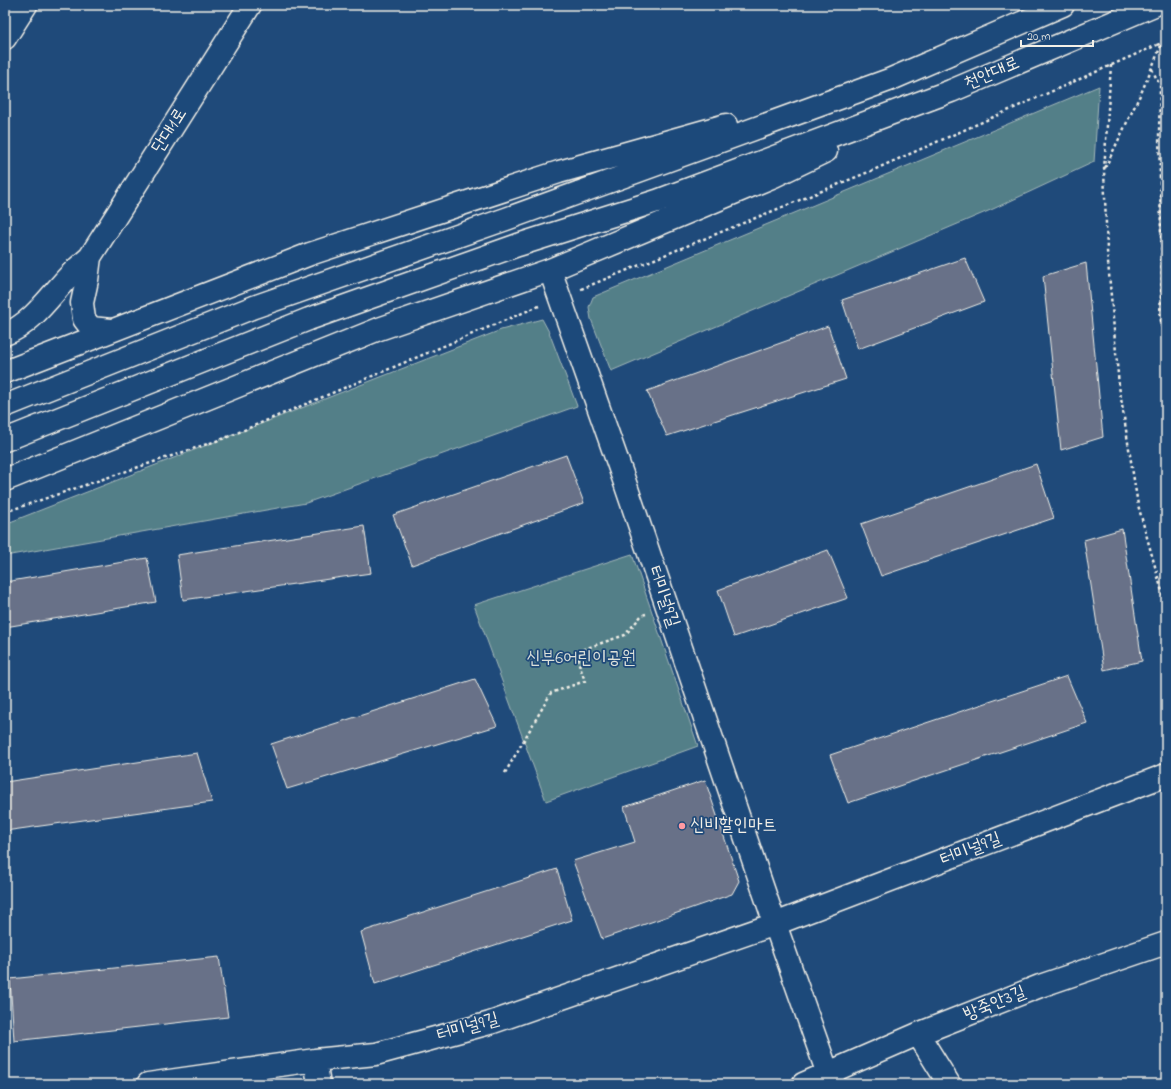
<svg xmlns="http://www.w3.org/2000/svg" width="1171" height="1089" font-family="'Indie Flower','Poor Story',sans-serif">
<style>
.green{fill:#537f88;stroke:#a4b8b8}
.building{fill:#677188;stroke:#f4f1e8}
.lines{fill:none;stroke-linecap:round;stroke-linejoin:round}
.minor-casing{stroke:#f4f1e8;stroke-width:25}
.major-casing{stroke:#f4f1e8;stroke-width:25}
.path{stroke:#f4f1e8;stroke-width:2.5;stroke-dasharray:3 3;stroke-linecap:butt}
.minor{stroke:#1f4a7a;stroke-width:22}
.major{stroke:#1f4a7a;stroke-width:22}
.path-bridge{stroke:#f4f1e8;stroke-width:2.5;stroke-dasharray:3 3;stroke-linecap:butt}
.poi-dot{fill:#ff9aa2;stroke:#1f4a7a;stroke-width:1.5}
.labels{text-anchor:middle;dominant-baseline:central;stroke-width:3.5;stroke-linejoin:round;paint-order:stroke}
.street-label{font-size:18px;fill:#f4f1e8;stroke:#1f4a7a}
.park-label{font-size:18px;fill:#dce0da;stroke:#1f4a7a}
.poi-label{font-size:18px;fill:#f4f1e8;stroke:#1f4a7a;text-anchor:start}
</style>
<rect width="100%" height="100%" fill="#1f4a7a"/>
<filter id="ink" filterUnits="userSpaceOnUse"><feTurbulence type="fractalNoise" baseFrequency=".025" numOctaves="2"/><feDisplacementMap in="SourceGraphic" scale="8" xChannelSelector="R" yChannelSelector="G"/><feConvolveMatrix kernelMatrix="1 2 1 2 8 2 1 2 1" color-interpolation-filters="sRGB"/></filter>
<g filter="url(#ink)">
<path class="green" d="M1099,86l-5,76 -101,47 -382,162 -20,-52 -2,-12 4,-10z
M542,319l7,13 28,74 -271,97 -301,53v-32l496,-194z
M632,554l66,192 -152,55 -72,-196z"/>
<path class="building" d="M965,258l19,44 -126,47 -16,-49z
M1086,263l17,174 -42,13 -18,-174z
M828,326l18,53 -179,57 -20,-45z
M566,455l18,48 -172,62 -19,-50z
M1036,464l18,54 -173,58 -20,-52z
M364,526l7,47 -188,27 -6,-45z
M1122,529l20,132 -38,9 -20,-130z
M828,550l20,48 -114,39 -16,-47z
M147,558l9,44 -151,25v-45z
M1067,676l20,47 -239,80 -18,-48z
M475,679l22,47 -210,63 -16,-45z
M197,753l15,49 -207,29v-49z
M705,780l34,101 -7,13 -130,45 -29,-78 62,-19 -11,-35z
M557,869l15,51 -197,64 -14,-52z
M219,957l9,60 -214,24 -4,-62z"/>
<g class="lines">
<defs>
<path id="minor" d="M5,38l21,-33
M90,257l-3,23 -5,23 2,16 7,9 20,2
M550,270l73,207 152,447 53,150 6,10
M5,334c27,-10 45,-38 64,-58 7,-7 14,-13 21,-19l160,-252
M918,1034l31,50
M315,1060l4,24
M148,1084l167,-24 61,-6 114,-31 285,-99 391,-149
M803,1084l115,-50 122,-48 126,-43"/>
<path id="major" d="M5,372l305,-118 249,-82 167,-47
M5,406l249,-99 252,-88 383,-139 174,-75
M5,440l304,-121 209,-74 139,-44 294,-110 203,-86
M5,480l374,-151 171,-59 224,-94 52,-25"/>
</defs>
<use href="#minor" class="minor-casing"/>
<use href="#major" class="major-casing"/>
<path class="path" d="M1111,65l-7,105 3,81 12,135 19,119 28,101
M1152,69l8,17 -1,47 3,145 -2,36 6,39
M1105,168l37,-77 24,-57
M581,289l290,-118 286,-126
M5,512l220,-74 314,-132
M505,773l46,-80 34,-12 -7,-20 6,-12 41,-14 17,-20 4,-1"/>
<use href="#minor" class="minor"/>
<use href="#major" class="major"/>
<path class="path-bridge" d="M1157,45l9,-4"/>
</g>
</g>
<circle class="poi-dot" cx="682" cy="826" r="4"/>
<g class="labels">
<g class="street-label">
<text transform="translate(992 74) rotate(-23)">천안대로</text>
<text transform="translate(170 131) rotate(-58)">단대1로</text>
<text transform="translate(663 597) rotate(71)">터미널9길</text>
<text transform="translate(971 850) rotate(-21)">터미널9길</text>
<text transform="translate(995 1004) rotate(-22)">방죽안3길</text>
<text transform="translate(468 1028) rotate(-16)">터미널9길</text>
</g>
<g class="park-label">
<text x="581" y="659">신부6어린이공원</text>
</g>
<g class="poi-label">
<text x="690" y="826">신비할인마트</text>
</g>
</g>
<rect width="1171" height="1089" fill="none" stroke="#1f4a7a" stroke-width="20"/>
<rect x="10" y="10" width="1151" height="1069" fill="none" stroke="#f4f1e8" stroke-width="1.5" filter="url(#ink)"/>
<path d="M1021 40v6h72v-6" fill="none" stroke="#f4f1e8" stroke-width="2"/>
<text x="1027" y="40" font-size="12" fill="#f4f1e8" stroke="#1f4a7a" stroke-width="3" paint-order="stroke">20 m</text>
</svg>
